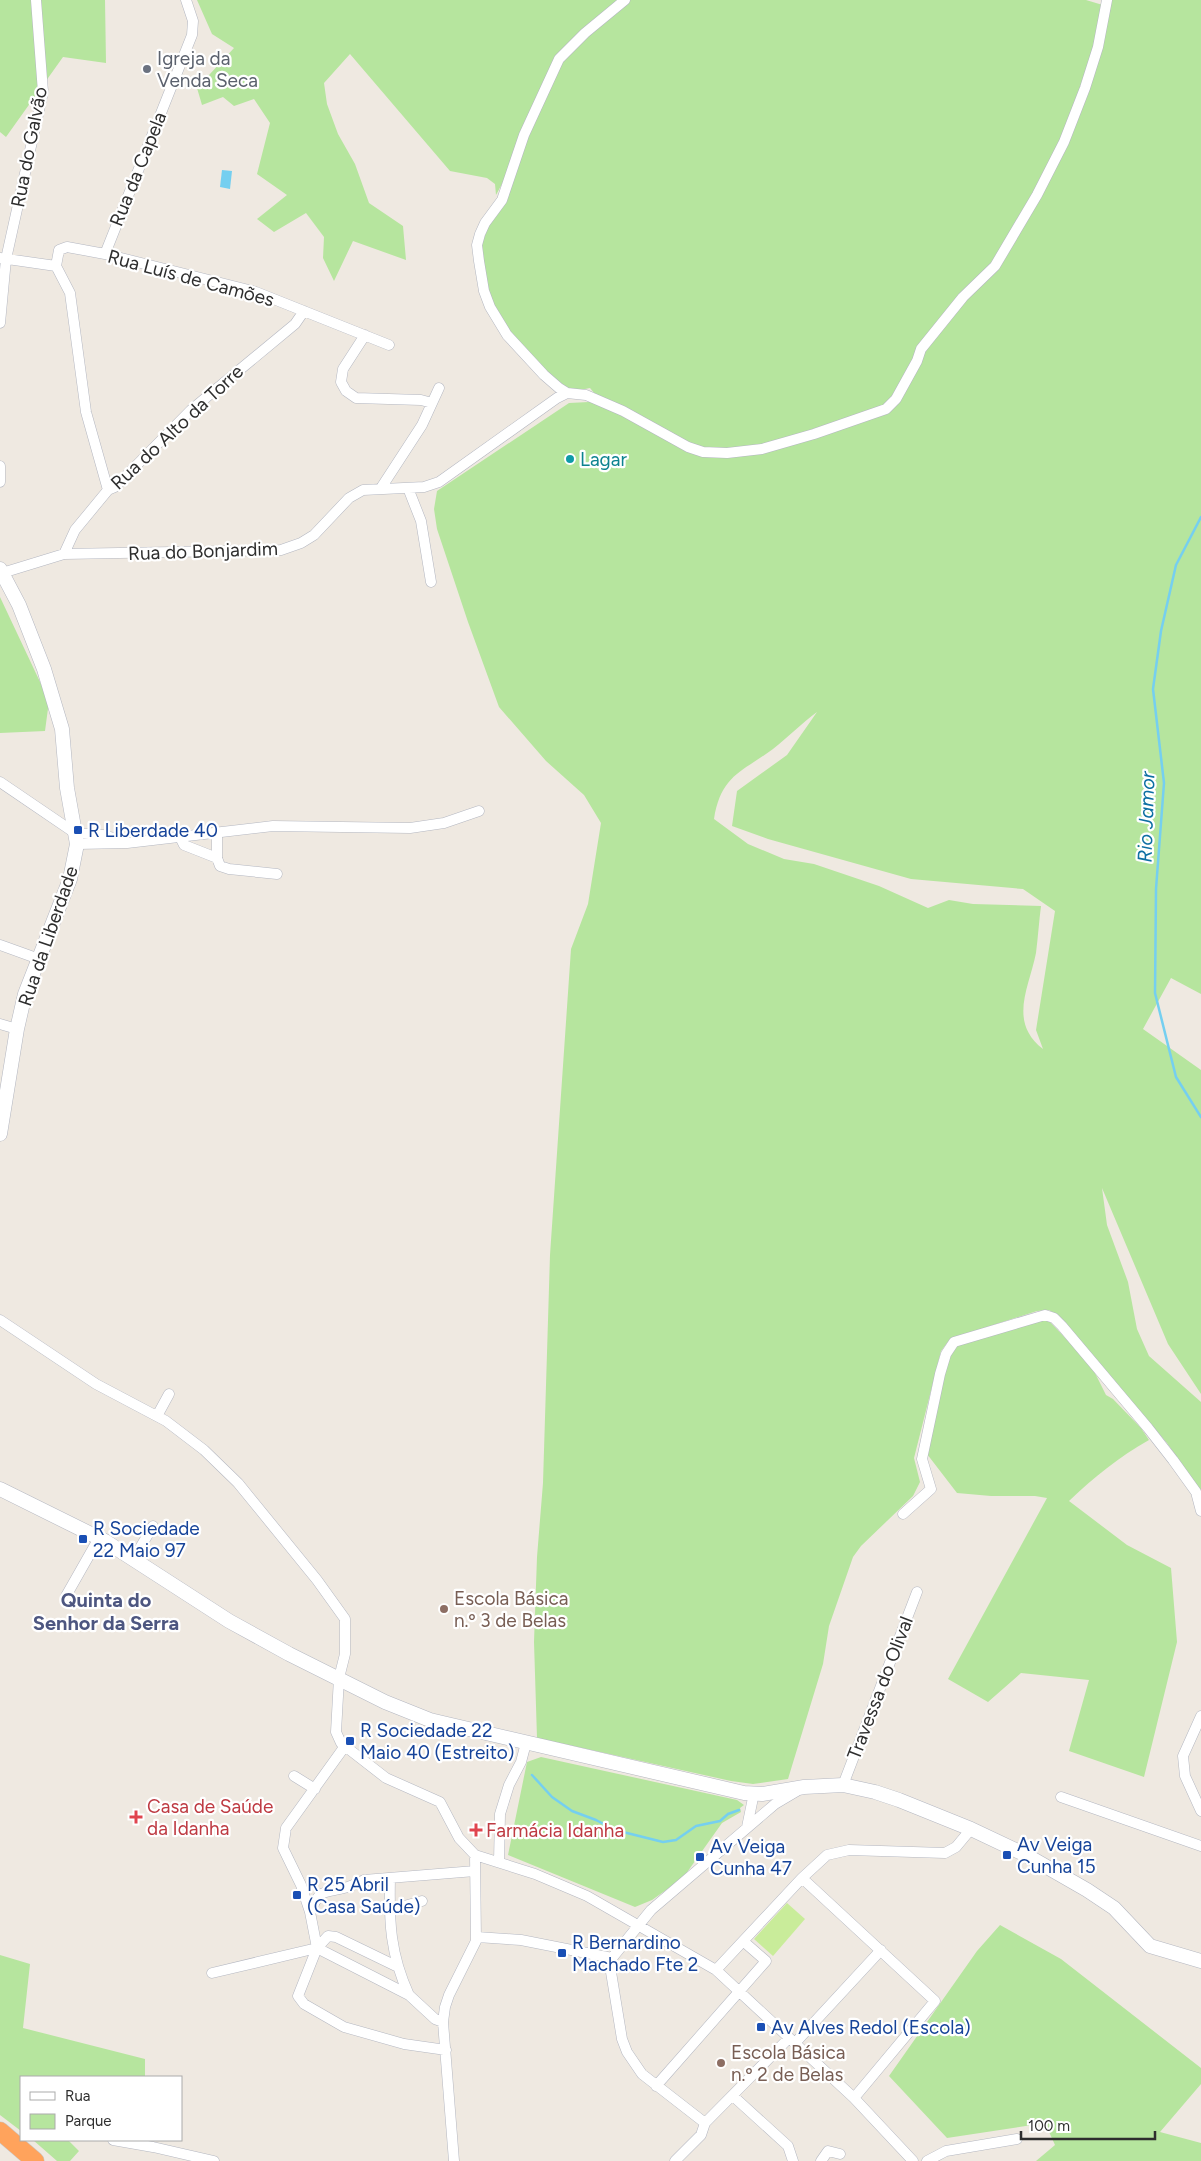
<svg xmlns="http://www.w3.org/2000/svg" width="1201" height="2161" font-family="Figtree,sans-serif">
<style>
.green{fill:#b6e59e;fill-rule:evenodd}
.pitch{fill:#c9ec9a}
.water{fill:#75cff0}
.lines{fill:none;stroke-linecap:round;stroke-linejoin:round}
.stream{stroke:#75cff0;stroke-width:2.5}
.street-casing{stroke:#b4b7c1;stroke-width:11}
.secondary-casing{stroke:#b4b7c1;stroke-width:15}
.highway-casing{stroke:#c9c9c9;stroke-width:19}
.street{stroke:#fff;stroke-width:10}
.secondary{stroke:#fff;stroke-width:14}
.highway{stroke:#ffa35c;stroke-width:18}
.worship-dot{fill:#6b7280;stroke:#fff;stroke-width:2}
.culture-dot{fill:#0f9aa8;stroke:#fff;stroke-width:2}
.transit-dot{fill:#1a4fb4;stroke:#fff;stroke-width:2}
.education-dot{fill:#8d6e63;stroke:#fff;stroke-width:2}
.health-dot{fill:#e0444e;stroke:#fff;stroke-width:2}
.labels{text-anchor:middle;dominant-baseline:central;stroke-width:4.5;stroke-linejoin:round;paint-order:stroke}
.worship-label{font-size:19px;fill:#5b616d;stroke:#fff;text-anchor:start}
.street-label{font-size:19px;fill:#2e2e2e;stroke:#fff}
.culture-label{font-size:19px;fill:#0d838f;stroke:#fff;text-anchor:start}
.transit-label{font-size:19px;fill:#164399;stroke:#fff;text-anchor:start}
.education-label{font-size:19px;fill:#785e54;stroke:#fff;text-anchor:start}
.health-label{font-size:19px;fill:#be3a42;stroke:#fff;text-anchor:start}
.water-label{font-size:20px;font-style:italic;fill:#0d6fa3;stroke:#fff}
.neighbourhood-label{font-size:20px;font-weight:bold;fill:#4d5680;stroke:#fff}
</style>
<rect width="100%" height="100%" fill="#efe9e1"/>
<path class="green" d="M0,0h105l1,63 -43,-6 -57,80 -6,-5z
M197,0h889l20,6 1,-6h94v994l-30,-16 -28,51 58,41v324l-33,-50 -66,-156 5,37 21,57 9,47 12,27 52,46v90l-34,-49 -109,-127 -9,-6 -12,1 -87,28 -9,12 -27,107 6,24 -7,14 -52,50 -8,11 -24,69 -6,38 -35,115 -35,5 -22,-3 -194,-43 -3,-96 3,-85 6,-74 7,-228 21,-306 17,-45 13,-81 -17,-28 -38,-34 -47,-54 -31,-85 -31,-93 -3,-20 3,-18 132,-88 20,-1 6,-8 -5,-6 -20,4 -25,-19 -44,-51 -16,-40 -5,-39 42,-96 -26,48 -1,-11 -8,-6 -37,-7 -100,-117 -26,29 3,21 11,30 17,30 14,39 34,23 3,34 -53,-19 -19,40 -11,-23 1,-21 -18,-24 -32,19 -17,-13 30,-24 -30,-21 13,-51 -16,-24 -20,7 -11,-9 -21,8 -5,-17 37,-40 -22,-14zM817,712l-30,43 -50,36 -5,35 36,13 143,40 112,10 32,22 -19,119 7,19c-35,-27 -14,-61 -7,-96 2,-16 3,-32 5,-47l-68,-2 -24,-4 -21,8 -49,-22 -65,-22 -30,-5 -36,-15 -34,-25c7,-44 28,-47 59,-70 15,-12 29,-26 44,-37z
M0,597l49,104 -4,30 -45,2z
M1044,1320l6,2 21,22 23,27 12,24 7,4 28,29 8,12c-30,17 -55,37 -80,61l58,44 44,23 6,74 -33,135 -75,-26 20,-71 -68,-7 -33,29 -40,-23 99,-181 -12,-2h-44l-34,-3 -30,-39 21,-98 6,-9 80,-25z
M541,1757l196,43 7,5 -4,3 1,4 -19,11 -39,55 -31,22 -17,7 -127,-52 19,-93z
M1000,1925l61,34 140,109v16l-41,48 41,11v18h-165l19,-16 -10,-22 -98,15 -58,-62 88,-125z
M0,1955l30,9 -7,64 122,31v18h-124v54l-21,-16z
M33,2140h35l11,11 -9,10h-13z"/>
<path class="pitch" d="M787,1903l18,16 -32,37 -19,-17z"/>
<path class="water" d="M222,170l10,1 -2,18 -10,-2z"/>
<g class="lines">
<path class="stream" d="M1201,517l-25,48 -15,66 -8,58 11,94 -8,106 -1,104 21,84 25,40
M532,1775l20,22 20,14 24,9 19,10 48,12 13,-2 20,-14 24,-5 8,-7 11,-4"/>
<defs>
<path id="street" d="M625,0l-40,33 -26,26 -35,76 -22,65 -17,23 -5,11 -3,11 2,16 5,30 6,16 17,28 37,40 15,13 8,5 19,2 37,16 65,36 15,5 24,1 35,-4 52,-15 72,-25 10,-10 21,-38 4,-12 42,-52 32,-31 42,-71 27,-53 21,-54 13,-41 9,-47
M105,254l87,-219 1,-14 -7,-21
M0,258l56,8 3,-16 8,-3 38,7 151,38 133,53
M56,266l14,27 16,119 22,78
M0,323l6,-64 37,-167 -7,-92
M365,335l-22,34 -2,13 5,9 10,7 65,2 11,3
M0,466v16
M381,488l41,-63 17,-37
M408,488l13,33 10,61
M64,554l11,-24 33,-40 7,-3 76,-77 104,-86 9,-13
M2,573l62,-19 217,-4 20,-7 13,-8 35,-37 14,-8 61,-3 15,-5 118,-84 10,-5
M0,782l75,51 28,2 18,5
M180,837l4,8 33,13v-26
M77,844l50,-1 146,-17 137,2 34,-5 35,-12
M217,858l3,8 9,3 48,5
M0,945l39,14
M0,1024l17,5
M0,1320l96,64 70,37 38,29 34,33 79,97 28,39v35l-6,24 -3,54 5,11 45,35 54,24 19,36 16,17 60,19 52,22 129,74 138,128 59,63
M157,1416l12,-22
M903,1514l28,-25 -9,-30 18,-85 6,-20 8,-12 91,-27 9,3 8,8 86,102 25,32 23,32 5,19
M134,1558l19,-32
M66,1596l33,-58
M1201,1716l-18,40 2,20 16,35
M294,1776l21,13
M843,1785l74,-193
M1061,1797l140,49
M747,1827l7,-34
M499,1862l1,-48 9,-29 12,-23 5,-19
M390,1878c-1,43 0,76 19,117
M802,1878l133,123 -81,97
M390,1910l32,-9
M310,1912c11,-26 15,-18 38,-25 5,-2 11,-4 16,-7l111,-9
M477,1937l44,3 91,18
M317,1948l-7,-36 -9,-27 -18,-37 3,-20 59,-82
M317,1948l92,47 26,24 8,3
M398,1967l-62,-30 -8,-1 -11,12 -19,48 6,8 40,23 60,17 42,6
M716,1970l86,-92 25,-23 22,-5 96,3 11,-6 15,-18
M212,1973l105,-25
M795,2043l86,-93
M656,2086l110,-125 -23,-20
M733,2096l55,50 5,15
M705,2123l-63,-49 -15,-22 -5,-13 -12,-73 2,-8 39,-48 124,-106 22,-13
M113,2140l40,7 61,14
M454,2161l-11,-139 2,-15 4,-12 27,-54 -1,-86
M675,2161l26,-26 4,-12 84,-85
M821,2161l7,-10 12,3
M927,2161l19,-10 71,-12"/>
<path id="secondary" d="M0,569l19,36 25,64 18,60 5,59 10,56 -7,35 -45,115 -8,35 -17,105
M0,1489l105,52 124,80 60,33 96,48 45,18 17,4 297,69 18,1 42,-7 39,-2 32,7 24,8 72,29 55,26 61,35 27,18 36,38 51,15"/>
<path id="highway" d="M0,2131l35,30"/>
</defs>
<use href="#street" class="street-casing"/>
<use href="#secondary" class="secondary-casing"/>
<use href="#highway" class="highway-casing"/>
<use href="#street" class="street"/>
<use href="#secondary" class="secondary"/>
<use href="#highway" class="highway"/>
</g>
<circle class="worship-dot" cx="147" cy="69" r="5"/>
<circle class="culture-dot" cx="570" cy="459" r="5"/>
<g class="transit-dot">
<rect x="73" y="825" width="10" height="10" rx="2.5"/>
<rect x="78" y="1534" width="10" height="10" rx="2.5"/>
<rect x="345" y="1736" width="10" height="10" rx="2.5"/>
<rect x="1002" y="1850" width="10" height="10" rx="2.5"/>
<rect x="695" y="1852" width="10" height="10" rx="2.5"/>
<rect x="292" y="1890" width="10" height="10" rx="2.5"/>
<rect x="557" y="1948" width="10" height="10" rx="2.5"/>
<rect x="756" y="2022" width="10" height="10" rx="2.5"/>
</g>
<g class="education-dot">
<circle cx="444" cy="1609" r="5"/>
<circle cx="721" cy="2063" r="5"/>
</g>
<g class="health-dot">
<path d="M133.5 1809.5h5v5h5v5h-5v5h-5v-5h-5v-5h5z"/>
<path d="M473.5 1822.5h5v5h5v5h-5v5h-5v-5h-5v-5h5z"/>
</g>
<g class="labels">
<g class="worship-label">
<text x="157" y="58">Igreja da<tspan x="157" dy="22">Venda Seca</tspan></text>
</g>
<g class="street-label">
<text transform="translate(29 147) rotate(-79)">Rua do Galvão</text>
<text transform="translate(138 169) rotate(-68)">Rua da Capela</text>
<text transform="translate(191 278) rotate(15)">Rua Luís de Camões</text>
<text transform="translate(177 427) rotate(-43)">Rua do Alto da Torre</text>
<text transform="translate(203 551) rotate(-2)">Rua do Bonjardim</text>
<text transform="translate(48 936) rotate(-71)">Rua da Liberdade</text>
<text transform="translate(880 1688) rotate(-69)">Travessa do Olival</text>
</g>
<g class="culture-label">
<text x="580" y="459">Lagar</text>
</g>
<g class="transit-label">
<text x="88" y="830">R Liberdade 40</text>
<text x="93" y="1528">R Sociedade<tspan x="93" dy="22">22 Maio 97</tspan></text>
<text x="360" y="1730">R Sociedade 22<tspan x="360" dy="22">Maio 40 (Estreito)</tspan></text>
<text x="1017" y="1844">Av Veiga<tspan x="1017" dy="22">Cunha 15</tspan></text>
<text x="710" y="1846">Av Veiga<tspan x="710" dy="22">Cunha 47</tspan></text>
<text x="307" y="1884">R 25 Abril<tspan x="307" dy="22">(Casa Saúde)</tspan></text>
<text x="572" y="1942">R Bernardino<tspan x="572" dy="22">Machado Fte 2</tspan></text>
<text x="771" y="2027">Av Alves Redol (Escola)</text>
</g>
<g class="education-label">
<text x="454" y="1598">Escola Básica<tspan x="454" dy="22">n.º 3 de Belas</tspan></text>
<text x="731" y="2052">Escola Básica<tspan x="731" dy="22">n.º 2 de Belas</tspan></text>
</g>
<g class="health-label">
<text x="147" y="1806">Casa de Saúde<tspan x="147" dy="22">da Idanha</tspan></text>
<text x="486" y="1830">Farmácia Idanha</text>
</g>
<g class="water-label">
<text transform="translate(1146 817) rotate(-88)">Rio Jamor</text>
</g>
<g class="neighbourhood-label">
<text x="106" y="1600">Quinta do<tspan x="106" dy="23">Senhor da Serra</tspan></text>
</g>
</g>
<rect x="20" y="2076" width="162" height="65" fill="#ffffff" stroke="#ababab"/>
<rect x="30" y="2092" width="25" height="8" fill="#ffffff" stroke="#ababab"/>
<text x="65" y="2101" font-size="15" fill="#2e2e2e">Rua</text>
<rect x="30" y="2114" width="25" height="15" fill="#b6e59e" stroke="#ababab"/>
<text x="65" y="2126" font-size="15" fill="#2e2e2e">Parque</text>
<path d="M1021 2131v8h134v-8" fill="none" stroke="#2e2e2e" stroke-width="2.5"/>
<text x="1028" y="2131" font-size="15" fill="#2e2e2e" stroke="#ffffff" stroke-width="4" paint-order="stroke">100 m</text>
</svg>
